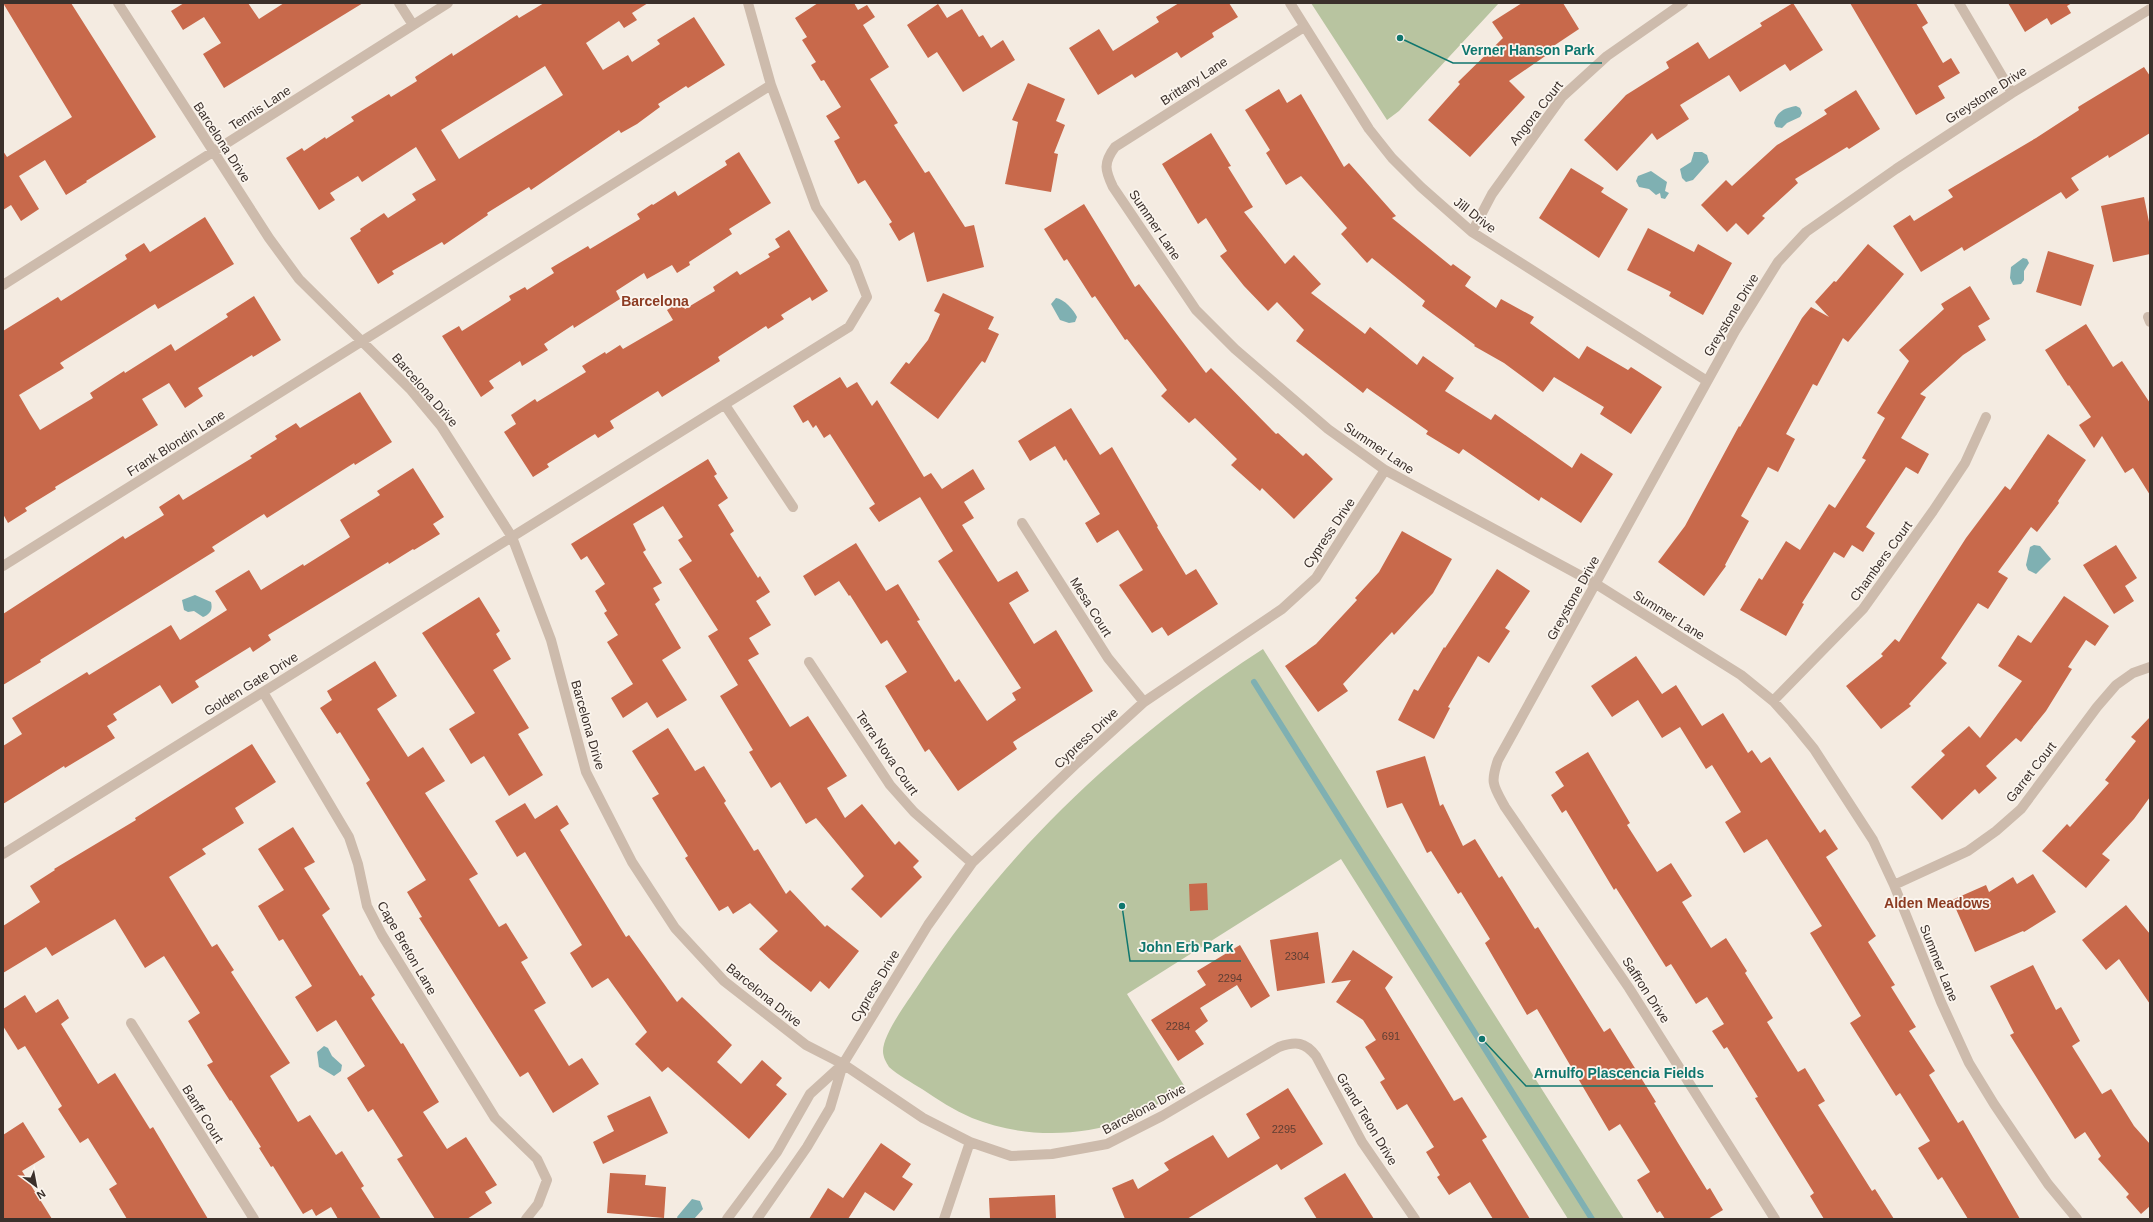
<svg xmlns="http://www.w3.org/2000/svg" width="2153" height="1222" font-family="Arial,sans-serif">
<style>
.green{fill:#b8c4a0}
.water{fill:#7fb0b2}
.lines{fill:none;stroke-linecap:round;stroke-linejoin:round}
.stream{stroke:#7fb0b2;stroke-width:6}
.building{fill:#c8694b;fill-rule:evenodd}
.minor{stroke:#cdbbac;stroke-width:10}
.labels{text-anchor:middle;dominant-baseline:central;stroke-width:3.5;stroke-linejoin:round;paint-order:stroke}
.number-label{font-size:11px;fill:#5e3e33}
.street-label{font-size:13px;fill:#3b302b;stroke:#fbf5ee}
.neighbourhood-label{font-size:14px;font-weight:bold;fill:#8c3b22;stroke:#fbf5ee}
.leader{fill:none;stroke:#0f766e;stroke-width:1.5}
.callout-dot{fill:#0f766e;stroke:#fbf5ee;stroke-width:1.5}
.callout-label{font-size:14px;text-anchor:middle;font-weight:bold;fill:#0f766e;stroke:#fbf5ee;stroke-width:3.5;stroke-linejoin:round;paint-order:stroke}
</style>
<rect width="100%" height="100%" fill="#f4ebe1"/>
<path class="green" d="M1311,3h188l-100,108 -12,9z
M1263,649l361,570h-56l-227,-360 -214,135 58,93c-20,13 -39,26 -61,34 -48,17 -105,16 -152,-3 -18,-8 -34,-18 -50,-29 -11,-7 -23,-13 -33,-22 -3,-5 -6,-10 -6,-16 0,-17 25,-50 34,-64 90,-139 207,-248 346,-338z"/>
<path class="water" d="M1796,106l4,2 2,5 -2,4 -13,6 -5,5 -6,-1 -2,-4c3,-12 11,-15 22,-17z
M1694,152h8l5,3 2,7 -16,18 -7,2 -4,-4 -2,-9 11,-7z
M1651,171l16,11 -2,9 4,2 -4,6 -4,-1 -1,-5 -4,2 -7,-6 -10,-2 -3,-6 2,-5z
M2023,258l4,1 2,4 -5,8v9l-3,4 -8,1 -3,-7 1,-11z
M1056,298c8,1 18,12 21,19l-2,5 -6,1 -9,-3 -9,-16z
M2034,545l6,1 11,13 -15,15 -8,-4 -2,-5 4,-18z
M195,595l16,7c2,8 -1,12 -8,15l-9,-6 -6,1 -4,-2 -2,-10z
M324,1046l4,2 4,8 10,9 -1,6 -7,5 -15,-9 -2,-15z
M692,1199l8,2 3,8 -9,10h-16l-1,-2z"/>
<g class="lines">
<path class="stream" d="M1254,682l338,537"/>
</g>
<path class="building" d="M3,3h68l85,134 -70,44 1,1 -21,13 -21,-35 -26,16 20,33 -18,12 -10,-16 -8,5v-59l4,6 65,-40z
M184,3h64l11,16 25,-16h79l-139,85 -21,-34 18,-11 -17,-26 -21,13 -12,-19z
M544,3h104l-16,10 5,7 -13,8 -5,-7 -33,22 17,27 25,-15 4,7 28,-18 -3,-4 37,-23 31,48 -37,23 -2,-2 -28,18 2,3 -23,17 -16,9 -2,-3 -88,60 -2,-3 -42,26 1,2 -44,30 -2,-3 -50,29 2,3 -16,10 -28,-46 11,-7 -1,-2 24,-16 4,5 28,-18 -4,-6 24,-14 -20,-33 -54,35 -4,-6 -28,17 5,7 -16,10 -33,-52 16,-10 2,3 21,-14 1,2 28,-18 -3,-4 38,-23 2,3 26,-16 -2,-4 37,-24 1,3 64,-41 2,3zM545,66l18,29 -104,64 -18,-29z
M818,3h36l4,7 9,-5 8,12 -12,8 26,42 -19,12 28,44 -4,2 31,48 4,-2 36,56 9,-2 10,42 -57,15 -13,-50 -15,9 -10,-17 3,-2 -27,-42 -7,4 -24,-43 6,-3 -14,-22 15,-9 -17,-27 -3,1 -10,-16 5,-3 -14,-22 5,-3 -12,-19z
M1179,3h50l9,14 -26,16 2,4 -33,21 -4,-6 -42,26 -3,-4 -34,21 -29,-47 30,-19 14,22 46,-29 -3,-5z
M1522,3h41l16,26 -27,18 2,3 -45,31 16,16 -55,60 -42,-37 32,-36 -2,-2 45,-44 -11,-16z
M1793,3l30,47 -33,21 -5,-7 -45,28 -11,-17 -49,30 9,14 -32,21 -5,-7 -35,38 -33,-31 42,-45 43,-27 -3,-6 32,-20 11,17 53,-33 -2,-3z
M1850,3h66l12,20 -6,4 21,36 8,-5 9,15 -22,13 7,12 -29,17z
M2008,3h64l-5,3 4,7 -20,12 -4,-7 -22,14z
M938,4l9,14 15,-9 17,28 4,-2 8,13 12,-8 12,20 -52,32 -26,-40 -9,6 -21,-33z
M2144,67l6,9v57l-41,25 -1,-3 -37,23 8,12 -13,9 -5,-7 -97,59 -2,-4 -41,25 -28,-46 17,-11 4,6 39,-24 -5,-7 88,-52 43,-28 -1,-3z
M1028,83l37,16 -9,22 9,4 -11,28 4,1 -7,38 -46,-8 13,-62 -6,-2z
M1279,89l8,14 14,-9 43,73 5,-4 47,53 -4,2 59,48 2,-2 18,13 -6,9 31,22 5,-9 33,18 -4,6 49,36 8,-13 41,24 3,-3 31,20 -31,47 -31,-20 4,-7 -50,-30 -11,15 -39,-29 -30,-17 1,-1 -53,-39 3,-5 -53,-43 -5,5 -26,-29 6,-6 -46,-52 -15,9 -20,-32 4,-3 -25,-40z
M1856,90l24,39 -31,20 -2,-2 -52,32 3,4 -36,33 3,2 -17,17 -12,-12 -9,9 -26,-27 25,-25 6,6 45,-41 50,-31 -3,-4z
M1211,133l20,33 -3,1 25,40 -9,5 41,52 9,-9 27,29 -10,9 54,41 5,-7 47,38 6,-9 31,22 -9,13 46,29 4,-6 77,54 9,-15 32,21 -32,49 -40,-26 -2,4 -76,-52 -4,5 -33,-20 2,-3 -61,-43 -4,5 -67,-52 8,-11 -27,-28 -9,9 -24,-25 -24,-30 7,-5 -21,-33 -8,6 -36,-60z
M739,152l32,51 -42,26 3,5 -43,28 1,3 -13,8 -5,-8 -25,14 -3,-6 -28,18 4,8 -46,29 -1,-3 -29,19 4,6 -26,16 -2,-5 -31,20 5,7 -13,9 -39,-61 17,-10 3,5 49,-31 -2,-4 16,-9 2,3 27,-17 -3,-5 37,-22 2,3 50,-30 -3,-5 15,-10 1,1 22,-14 3,5 49,-31 -2,-4z
M1571,168l33,20 -3,4 27,17 -29,49 -60,-40z
M2144,197l6,30v27l-37,8 -12,-56z
M1084,204l51,83 4,-3 67,89 5,-5 65,66 2,-1 25,23 3,-3 27,26 -39,40 -32,-31 -2,3 -29,-26 6,-6 -42,-41 -6,5 -28,-27 6,-6 -40,-51 -2,1 -30,-44 -3,2 -25,-39 -3,2 -20,-32z
M205,217l29,47 -76,45 -3,-5 -95,59 4,5 -45,27 11,19 10,16 53,-32 -3,-5 34,-22 1,2 46,-29 4,7 53,-34 -2,-3 28,-18 27,44 -28,17 -1,-2 -54,33 5,8 -18,12 -16,-25 -27,16 16,26 -103,62 1,2 -31,19 2,3 -19,12 -5,-9v-183l55,-34 3,4 66,-42 -2,-4 19,-12 6,9z
M1648,228l46,24 4,-8 34,19 -29,52 -34,-19 2,-4 -44,-22z
M789,230l39,61 -16,10 -2,-4 -29,18 3,4 -16,10 -2,-3 -48,31 2,4 -58,36 -4,-6 -48,30 4,7 -16,10 -3,-4 -21,13 -27,17 2,3 -16,10 -29,-45 12,-8 -5,-9 24,-16 2,3 49,-30 -4,-6 23,-14 1,2 14,-9 3,4 50,-29 -6,-10 13,-8 5,7 30,-18 -2,-4 24,-16 3,4 30,-18 -2,-3 12,-7 -5,-8z
M1868,244l36,30 -56,68 -5,-4 -26,48 -4,-2 -27,50 9,5 -17,33 -10,-5 -27,49 8,5 -24,44 1,1 -22,30 -46,-34 27,-36 54,-100 1,1 62,-109 9,-11 18,10 -14,-15 19,-21 2,1z
M2048,251l46,14 -13,41 -45,-14z
M1970,286l20,33 -12,7 8,14 -23,15 -43,39 6,3 -25,41 28,16 -11,20 -12,-7 -40,60 9,6 -12,19 -11,-7 -8,13 -10,-6 -32,51 2,1 -18,32 -46,-26 19,-32 3,2 24,-39 14,9 29,-46 6,4 31,-48 -4,-2 23,-40 -8,-5 32,-52 -10,-11 45,-41 -3,-5z
M943,293l51,24 -6,12 11,5 -14,29 -3,-2 -44,58 -48,-36 16,-21 3,2 19,-24 12,-26 -6,-3z
M2086,324l27,43 9,-6 28,42v92l-17,-27 -8,5 -23,-37 -8,12 -15,-23 12,-8 -22,-32 -1,1 -23,-36z
M840,377l7,11 10,-6 15,24 5,-6 47,77 7,-4 11,16 31,-20 12,20 -21,13 10,16 -12,7 36,57 19,-11 12,20 -20,12 25,41 22,-14 37,61 -80,51 4,7 -59,42 -29,-42 -4,3 -40,-66 22,-14 -20,-32 -6,4 -31,-49 -1,1 -10,-15 -24,15 -12,-20 53,-33 30,48 12,-7 22,36 -3,1 38,61 4,-3 28,42 29,-21 -4,-7 9,-5 -83,-127 15,-10 -33,-54 -41,25 -10,-14 6,-4 -45,-70 -6,4 -8,-13 -3,3 -5,-8 -5,3 -10,-17z
M360,392l32,50 -37,23 -1,-2 -87,55 -3,-4 -52,33 3,4 -175,109 1,2 -38,23v-71l120,-78 2,3 39,-24 -5,-8 20,-13 4,6 69,-42 -2,-2 27,-17 -2,-3 21,-13 4,5z
M1071,408l29,47 12,-8 46,79 -1,1 29,48 10,-6 22,35 -50,32 -6,-9 -10,6 -33,-48 24,-15 -25,-40 -21,13 -12,-20 15,-9 -34,-55 -2,2 -9,-15 -25,15 -12,-20z
M2048,434l38,26 -28,41 1,2 -22,29 -6,-5 -33,45 10,6 -20,31 -10,-6 -37,55 6,5 -38,41 2,2 -30,23 -35,-43 37,-30 -2,-2 14,-15 4,3 67,-104 39,-52 5,4z
M708,459l9,15 -3,2 14,22 -10,7 16,26 -4,3 28,44 2,-2 10,16 -14,9 15,24 -22,13 10,16 -11,6 42,67 18,-11 39,60 -20,12 18,30 17,-14 33,41 4,-4 20,20 -6,6 9,10 -41,41 -30,-29 13,-13 -48,-58 -10,6 -26,-42 -9,6 -22,-36 4,-2 -33,-54 18,-11 -30,-49 10,-6 -39,-61 13,-8 -14,-21 5,-3 -20,-31 -30,18 13,26 -3,2 19,31 -9,5 7,12 -5,4 26,44 -19,12 25,40 -30,18 -10,-16 -24,16 -12,-20 22,-14 -26,-42 11,-7 -14,-22 3,-2 -12,-20 10,-7 -18,-28 -6,4 -10,-16z
M413,468l31,49 -11,7 7,10 -26,16 -1,-1 -24,15 -1,-2 -120,73 3,5 -18,12 -3,-5 -55,34 4,6 -27,17 -12,-19 -47,29 4,6 -10,6 8,12 -50,30 -1,-2 -61,38v-58l19,-12 -10,-16 75,-46 2,3 82,-50 9,15 47,-30 -12,-19 34,-21 12,20 42,-26 1,2 46,-29 -10,-17 40,-25 -3,-4z
M1402,531l50,28 -19,34 -39,42 -2,-3 -49,52 5,7 -30,21 -33,-46 31,-22 41,-44 -2,-2 24,-26z
M2116,545l21,33 -12,8 9,15 -20,13 -31,-49z
M1497,569l33,22 -25,37 5,3 -21,32 -11,-7 -30,51 2,1 -16,31 -36,-19 16,-31 4,2 26,-44 1,1z
M2064,596l45,30 -14,20 -9,-6 -18,27 4,2 -26,42 -25,31 -5,-4 -30,28 11,12 -18,16 -4,-5 -33,31 -31,-33 34,-32 -4,-4 28,-25 11,12 42,-57 -24,-15 20,-31 13,8z
M479,597l21,34 -4,3 15,25 -18,11 36,58 -11,6 25,41 -34,21 -25,-40 -13,8 -22,-35 26,-16 -53,-80z
M1636,656l26,38 14,-9 26,41 21,-13 25,40 4,-3 9,13 9,-6 50,76 5,-4 13,20 -12,8 50,79 -8,6 27,43 -4,2 25,40 -7,4 26,40 -6,4 29,48 5,-3 57,99h-52l-26,-42 -4,3 -20,-32 12,-7 -30,-48 -4,3 -46,-73 11,-7 -51,-83 12,-7 -55,-87 -23,14 -19,-31 16,-10 -29,-47 -6,4 -26,-42 -18,11 -24,-38 -26,17 -21,-31z
M375,661l22,35 -20,13 31,48 15,-10 22,34 -20,12 53,81 -9,5 30,48 7,-4 22,35 -7,4 25,41 -12,7 35,56 13,-8 17,26 -46,29 -25,-41 -8,5 -101,-159 3,-1 -15,-25 19,-12 -60,-97 4,-3 -30,-48 -3,2 -17,-26 12,-8 -5,-9z
M2150,717v80l-16,22 -32,35 8,6 -24,28 -44,-37 25,-27 3,3 39,-44 -4,-3 31,-39 -5,-4z
M668,728l27,43 9,-5 22,35 -2,2 30,48 4,-2 28,45 4,-4 35,37 2,-2 32,26 -30,38 -9,-8 -9,11 -40,-32 -12,-11 19,-18 -28,-28 -17,11 -5,-8 -9,5 -34,-53 3,-2 -36,-58 7,-4 -27,-43z
M252,744l24,38 -41,26 9,15 -42,26 4,5 -37,23 43,70 5,-3 17,26 -3,2 59,91 -20,13 28,46 12,-7 26,40 6,-4 22,35 -3,2 20,31h-43l-7,-12 -15,9 -4,-7 -9,5 -30,-48 -2,1 -12,-19 2,-1 -30,-47 -1,1 -23,-36 6,-3 -25,-41 12,-8 -36,-57 -19,12 -30,-49 -63,37 -6,-9 -43,26v-47l37,-24 -10,-16 25,-16 -1,-1 82,-49 -1,-2z
M1588,752l42,71 -3,2 30,47 14,-9 21,33 -10,6 29,46 15,-10 21,33 -2,2 28,45 -6,4 31,50 7,-4 20,33 -7,4 54,86 3,-2 19,30h-70l-14,-23 4,-3 -59,-95 3,-1 -31,-50 -3,2 -12,-18 12,-7 -17,-27 -11,7 -25,-40 -5,3 -50,-79 -2,2 -48,-80 -4,3 -11,-18 13,-9 -9,-14z
M1425,756l15,50 3,-2 20,42 12,-7 24,39 3,-2 33,53 3,-2 66,105 6,-4 46,74 -2,1 24,40 29,47 3,-2 13,22 -15,9h-43l-5,-8 -3,2 -20,-33 13,-8 -30,-48 -11,7 -72,-122 -10,6 -42,-72 5,-4 -29,-47 -3,2 -27,-43 -4,2 -25,-50 -15,5 -11,-37z
M525,803l10,16 22,-14 12,19 -9,6 66,107 3,-2 48,67 5,-5 50,48 -15,17 24,22 21,-24 20,18 -6,7 11,9 -38,45 -81,-72 -6,5 -27,-28 12,-12 -39,-54 -16,10 -22,-35 12,-8 -57,-93 -8,5 -22,-36z
M293,827l22,35 -11,6 26,41 -8,6 38,61 2,-1 13,20 -4,3 30,46 2,-1 36,59 -16,10 24,37 19,-12 31,48 -12,7 7,11 -25,16h-32l-38,-60 6,-3 -30,-47 -5,3 -21,-34 18,-12 -29,-46 -19,12 -22,-35 17,-11 -29,-47 -4,2 -21,-35 26,-16 -26,-41z
M2033,874l23,38 -32,20 -1,-1 -48,21 -23,-52 34,-15 3,7 24,-15 4,7z
M1207,883l1,27 -18,1 -1,-27z
M2126,905l24,29v70l-31,-45 -13,11 -24,-30z
M1318,932l7,51 -48,8 -7,-51z
M1240,945l30,51 -19,12 -14,-23 -37,23 8,13 -13,10 9,13 -26,17 -27,-41 55,-35 -9,-14z
M1353,950l40,27 -8,11 69,113 8,-4 25,40 -5,3 48,79h-37l-23,-37 -21,13 -12,-18 3,-2 -14,-23 8,-5 -27,-43 -10,6 -17,-28 5,-3 -20,-32 11,-7 -13,-20 -27,-18 15,-22 -20,3z
M2033,965l23,45 5,-3 19,34 -8,5 30,48 9,-5 23,37 16,18v62l-9,8 -15,-17 3,-3 -31,-35 3,-3 -16,-24 -10,7 -65,-104 4,-2 -24,-47z
M25,995l11,18 22,-14 11,19 -8,6 37,60 17,-11 35,56 3,-2 55,92h-81l-18,-30 8,-5 -29,-46 -8,5 -22,-34 4,-3 -37,-60 -7,4 -15,-24v-17z
M1288,1088l35,56 -42,26 -4,-6 -90,55h-62l-13,-31 21,-9 5,10 31,-19 -5,-7 49,-28 15,23 32,-20 -14,-24z
M650,1096l18,37 -65,31 -10,-22 21,-11 -7,-15z
M23,1122l22,35 -23,14 30,48h-49v-84z
M881,1143l30,21 -9,13 11,7 -19,27 -29,-19 -17,27h-39l19,-31 15,10z
M610,1173l36,2 -1,10 21,2 -2,31 -57,-5z
M1345,1173l29,46h-57l-13,-21z
M1055,1195l1,24h-66l-1,-21z"/>
<g class="lines">
<path class="minor" d="M118,3l151,235 30,41 112,111 30,36 71,111 39,103 35,132 46,90 43,66 49,53 82,64 37,19 80,54 47,24 41,14 41,-2 55,-10 55,-28 117,-69c17,-6 26,-5 37,9l46,86 53,77
M399,3l14,22
M1290,3l79,126 23,29 29,29 51,45 235,149
M1959,3l53,90
M1304,27l-189,120c-12,16 -10,23 -2,40l83,123 39,39 93,80 57,41 211,114 145,91 32,26 19,21 22,27 59,91 21,45 47,117 28,61 25,41 54,80 29,35
M1472,232l20,-38 70,-97 45,-41 76,-53
M3,285l445,-282
M2148,317l2,5
M725,405l68,102
M1022,523l86,135 36,44
M3,566l768,-481
M809,662l81,123 24,27 58,51
M263,692l86,145 9,27 9,42 15,29 113,183 42,41 10,21 -9,24 -12,15
M1773,701l90,-92 70,-98 32,-48 21,-46
M3,854l846,-527 18,-30 -13,-34 -38,-56 -45,-122 -23,-82
M1894,885l74,-34 28,-20 25,-22 76,-102 19,-22 17,-12 17,-6
M131,1023l123,196
M727,1219l50,-67 33,-58 33,-30
M757,1219l50,-72 23,-39 13,-44 85,-139 44,-62 104,-99 68,-62 138,-93 34,-31 69,-108
M944,1219l26,-77
M1775,1219l-146,-231 -124,-181c-12,-22 -15,-24 -7,-47l237,-429 43,-69 28,-30 90,-63 116,-76 138,-84"/>
</g>
<g class="labels">
<g class="number-label">
<text x="1297" y="956">2304</text>
<text x="1230" y="978">2294</text>
<text x="1178" y="1026">2284</text>
<text x="1391" y="1036">691</text>
<text x="1284" y="1129">2295</text>
</g>
<g class="street-label">
<text transform="translate(1194 81) rotate(-33)">Brittany Lane</text>
<text transform="translate(1986 95) rotate(-33)">Greystone Drive</text>
<text transform="translate(260 108) rotate(-33)">Tennis Lane</text>
<text transform="translate(1536 113) rotate(-52)">Angora Court</text>
<text transform="translate(222 142) rotate(57)">Barcelona Drive</text>
<text transform="translate(1475 215) rotate(38)">Jill Drive</text>
<text transform="translate(1155 225) rotate(56)">Summer Lane</text>
<text transform="translate(1731 315) rotate(-59)">Greystone Drive</text>
<text transform="translate(425 390) rotate(49)">Barcelona Drive</text>
<text transform="translate(176 443) rotate(-32)">Frank Blondin Lane</text>
<text transform="translate(1379 448) rotate(34)">Summer Lane</text>
<text transform="translate(1329 533) rotate(-56)">Cypress Drive</text>
<text transform="translate(1881 561) rotate(-54)">Chambers Court</text>
<text transform="translate(1573 598) rotate(-61)">Greystone Drive</text>
<text transform="translate(1091 607) rotate(58)">Mesa Court</text>
<text transform="translate(1669 615) rotate(32)">Summer Lane</text>
<text transform="translate(251 684) rotate(-32)">Golden Gate Drive</text>
<text transform="translate(588 725) rotate(74)">Barcelona Drive</text>
<text transform="translate(1086 738) rotate(-43)">Cypress Drive</text>
<text transform="translate(887 753) rotate(55)">Terra Nova Court</text>
<text transform="translate(2031 772) rotate(-52)">Garret Court</text>
<text transform="translate(407 948) rotate(60)">Cape Breton Lane</text>
<text transform="translate(1939 963) rotate(68)">Summer Lane</text>
<text transform="translate(875 986) rotate(-59)">Cypress Drive</text>
<text transform="translate(1646 990) rotate(57)">Saffron Drive</text>
<text transform="translate(764 995) rotate(39)">Barcelona Drive</text>
<text transform="translate(1144 1109) rotate(-28)">Barcelona Drive</text>
<text transform="translate(203 1114) rotate(58)">Banff Court</text>
<text transform="translate(1367 1119) rotate(59)">Grand Teton Drive</text>
</g>
<g class="neighbourhood-label">
<text x="655" y="301">Barcelona</text>
<text x="1937" y="903">Alden Meadows</text>
</g>
</g>
<path class="leader" d="M1400 38L1453 63H1602M1122 906L1130 961H1241M1482 1039L1526 1086H1713"/>
<g class="callout-dot">
<circle cx="1400" cy="38" r="4"/>
<circle cx="1122" cy="906" r="4"/>
<circle cx="1482" cy="1039" r="4"/>
</g>
<g class="callout-label">
<text x="1528" y="55">Verner Hanson Park</text>
<text x="1186" y="952">John Erb Park</text>
<text x="1619" y="1078">Arnulfo Plascencia Fields</text>
</g>
<rect width="2153" height="1222" fill="none" stroke="#3b302b" stroke-width="8"/>
<g transform="translate(36 1186) rotate(148)" stroke="#fbf5ee" stroke-width="3" paint-order="stroke">
<path d="M0-3L7 15L0 10L-7 15Z" fill="#3b302b"/>
<text y="-6" font-size="11" font-weight="bold" text-anchor="middle" fill="#3b302b">N</text>
</g>
</svg>
